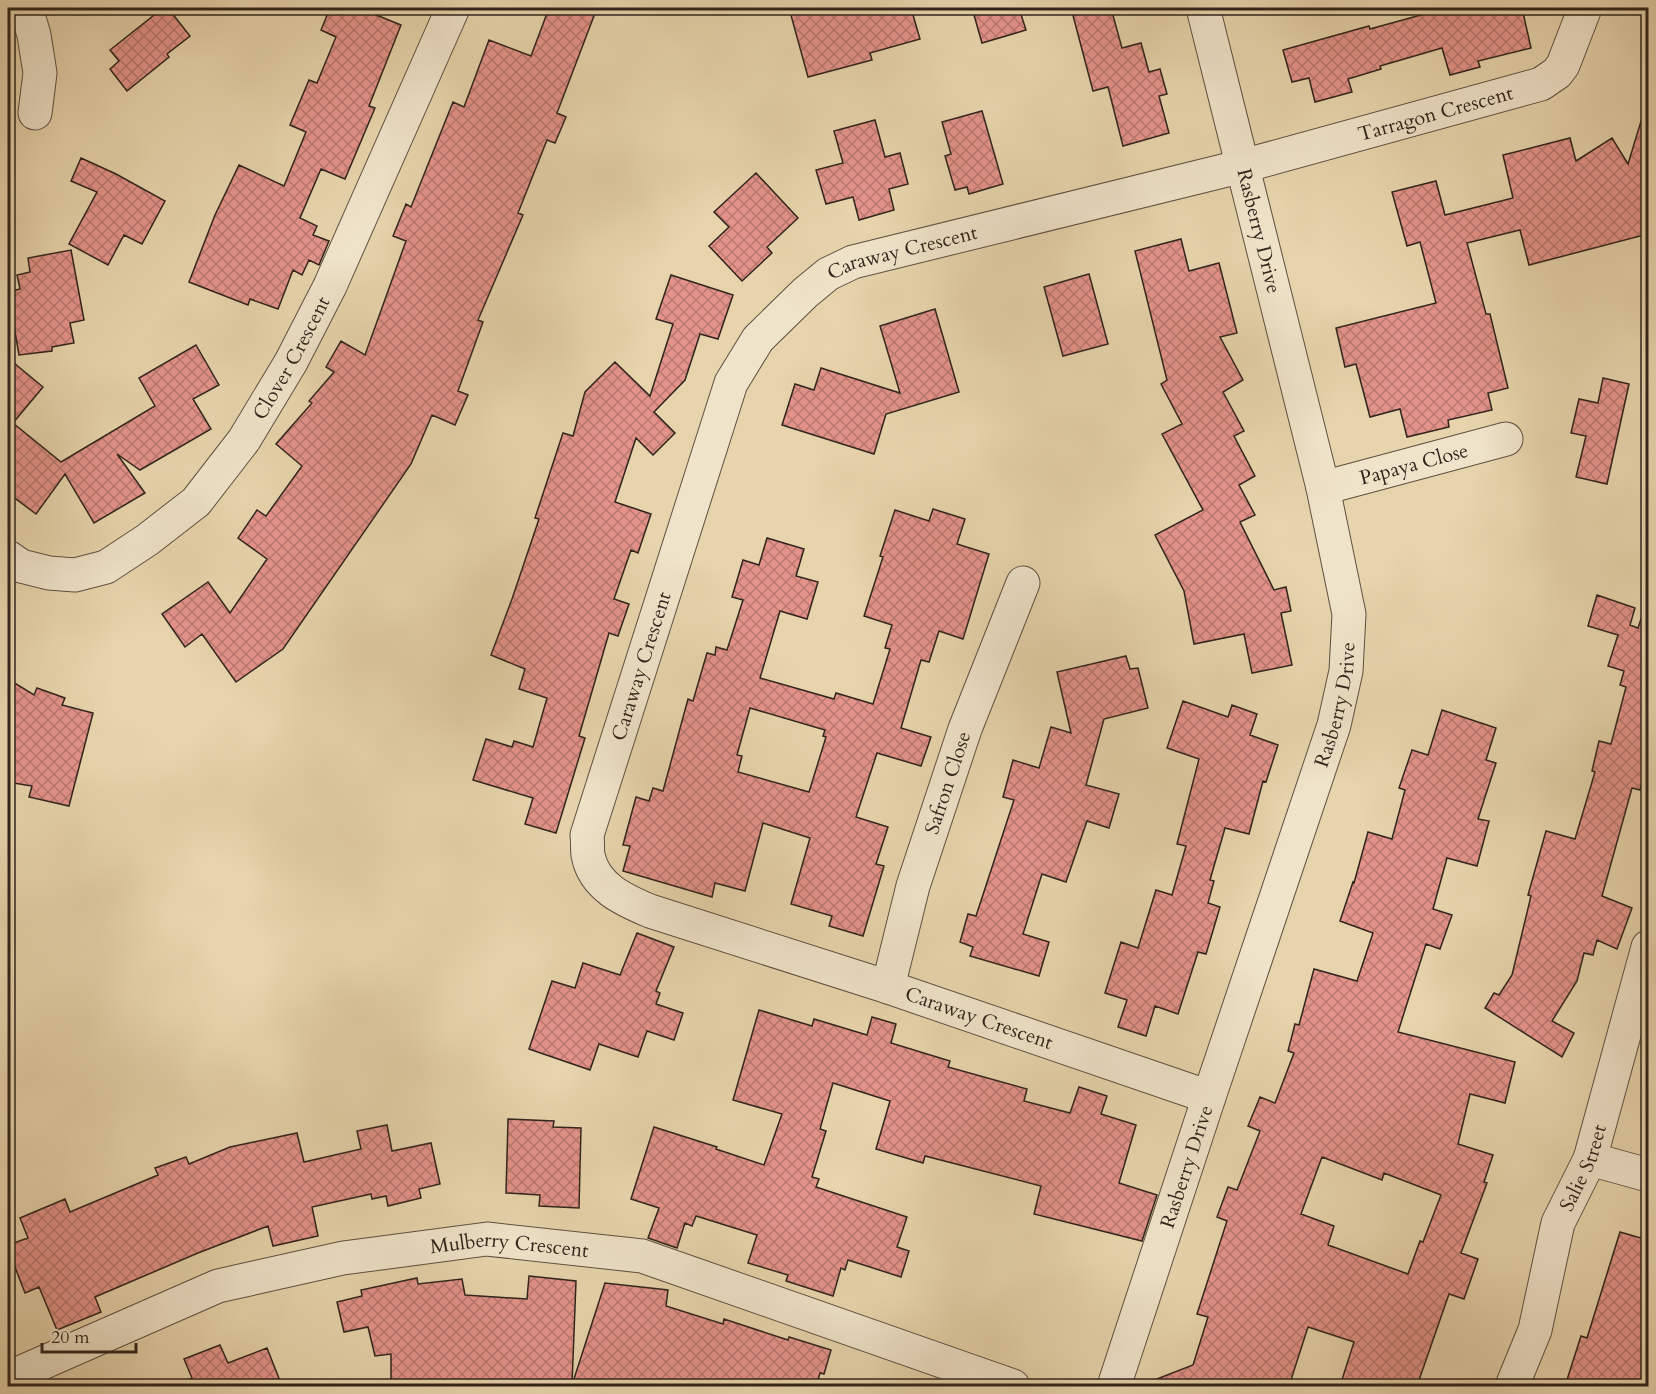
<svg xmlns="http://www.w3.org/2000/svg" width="1656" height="1394" font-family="Cardo,serif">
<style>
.building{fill:url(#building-cross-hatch);stroke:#30241c;stroke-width:1.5;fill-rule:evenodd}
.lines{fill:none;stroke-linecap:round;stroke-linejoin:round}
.minor-casing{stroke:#5e5040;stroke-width:35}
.minor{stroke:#efe3c9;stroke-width:33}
.labels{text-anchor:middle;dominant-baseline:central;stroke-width:4.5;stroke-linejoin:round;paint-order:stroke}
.street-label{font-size:20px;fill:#30241c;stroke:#efe3c9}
</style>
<defs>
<pattern id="building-cross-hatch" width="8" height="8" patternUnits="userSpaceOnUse" patternTransform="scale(1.5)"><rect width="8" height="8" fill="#e4938a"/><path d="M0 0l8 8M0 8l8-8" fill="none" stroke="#b97870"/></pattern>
</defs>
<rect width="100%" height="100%" fill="#e7d4ac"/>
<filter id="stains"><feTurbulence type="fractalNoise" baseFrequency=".00333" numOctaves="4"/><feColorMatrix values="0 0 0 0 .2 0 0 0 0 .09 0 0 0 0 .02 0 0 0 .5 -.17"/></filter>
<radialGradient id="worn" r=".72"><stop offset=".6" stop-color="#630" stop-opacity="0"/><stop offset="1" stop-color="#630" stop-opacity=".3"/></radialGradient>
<path class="building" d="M163,8h5l22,28 -23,18 2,3 -42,34 -17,-22 9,-8 -9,-11z
M330,8h29l42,17 -32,81 6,2 -30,71 -24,-10 -21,49 17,8 -4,9 16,6 -10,24 -10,-5 -7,15 -9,-5 -15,39 -28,-10 -2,6 -59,-23 26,-67 24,-50 45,21 22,-54 -16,-7 19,-45 8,3 19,-46 -15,-7z
M549,8h48l-40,105 9,4 -11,26 -8,-3 -29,73 5,2 -45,105 5,2 -25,69 10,4 -13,30 -23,-10 -21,49 -128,185 -47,33 -34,-48 -17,13 -23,-33 46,-32 22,31 37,-54 -29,-21 19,-28 9,6 36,-50 -26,-22 36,-41 -3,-2 25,-29 -8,-5 15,-26 24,14 41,-114 -13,-5 13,-32 5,3 42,-105 11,5 25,-67 42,16z
M789,8h122l9,31 -50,14 2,7 -64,17z
M972,8h47l7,22 -44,13z
M1071,8h40l11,40 19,-5 8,29 11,-3 7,25 -8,2 10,37 -46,13 -15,-59 -15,4z
M1427,8h95l9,40 -53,13 2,6 -30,8 -8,-27 -62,18 1,3 -33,10 4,13 -37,10 -6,-24 -17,4 -9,-32 86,-24 1,3 58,-16z
M982,111l21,73 -34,10 -2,-7 -12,3 -10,-34 6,-2 -9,-32z
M1642,118l6,1v115l-119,31 -9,-35 -53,13 19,71h4l18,74 -20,5 4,17 -44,10 1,7 -42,10 -7,-28 -30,8 -14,-53 -11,3 -9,-39 100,-25 -16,-61 -13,4 -15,-54 44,-11 9,34 68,-17 -10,-43 67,-17 6,23 36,-23 16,26z
M875,120l10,37 15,-4 8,31 -19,5 5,21 -35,10 -6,-23 -27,7 -10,-34 27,-7 -9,-32z
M81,158l35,16 49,27 -23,43 -18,-9 -16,30 -39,-21 28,-52 -26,-11z
M756,173l42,45 -31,29 5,6 -30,28 -33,-35 20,-19 -15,-15z
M1181,239l8,32 30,-8 18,70 -17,4 23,43 -20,12 21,39 -10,5 21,40 -16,9 16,30 -15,7 34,68 12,-3 5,24 -10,2 11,52 -40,8 -8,-39 -50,10 -10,-53 -29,-56 48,-25 -41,-76 20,-10 -21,-40 6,-4 -32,-129z
M71,250l13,70 -14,3 4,20 -22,4v4l-33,4 -11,-63 12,-3 -3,-14 13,-3 -2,-14z
M1089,274l19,70 -45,12 -19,-69z
M671,275l62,20 -15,44 -18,-5 -15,46 -31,32 21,21 -22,22 -17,-17 -21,64 36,12 -13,39 -7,-3 -17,49 15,5 -11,32 -9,-3 -30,103 6,2 -29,95 -31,-9 8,-26 -60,-18 13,-41 26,8 2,-6 19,6 14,-49 -28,-9 6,-20 -34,-14 21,-56 27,-80 -4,-1 28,-85 10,3 12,-44 30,-30 35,34 23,-72 -17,-5z
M935,309l24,83 -73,22 -12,40 -92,-29 13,-41 19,6 7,-22 79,25 -20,-67z
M196,345l23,40 -26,14 18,30 -71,41 -23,-16 28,39 -51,30 -29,-49 -29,40 -28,-21v-135l35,29 -30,36 48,39 94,-56 -16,-28z
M1603,378l26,6 -22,100 -31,-7 10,-41 -15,-3 8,-34 19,4z
M933,509l32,10 -8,25 32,10 -26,85 -24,-8 -10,31 -8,-2 -20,68 30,9 -10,29 -44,-13 -21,64 32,10 -12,37 8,2 -21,70 -34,-10 3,-10 -41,-12 19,-66 -47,-15 -18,68 -30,-8 -3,14 -89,-26 7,-25 -7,-1 13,-48 13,4 4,-13 10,3 25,-92 5,2 14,-48 8,2 1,-8 11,3 16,-50 -11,-3 11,-37 16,5 8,-27 37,11 -8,27 22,6 -11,37 -27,-8 -20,67 74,21 2,-6 37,11 17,-55 -5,-1 7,-23 -28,-9 19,-59 -3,-1 15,-46 34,11zM750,708l75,22 -2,6 3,1 -17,55 -71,-20 4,-16 -5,-1z
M1597,595l38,13 -5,17 8,3 5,-15 5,1v145l-8,31 -8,-2 -30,108 30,12 -15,41 -20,-9 -4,15 -9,-2 -7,28 -25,40 22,12 -12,24 -77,-49 9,-15 5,2 13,-20 19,-79 -3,-1 18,-64 29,8 20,-67 -3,-1 7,-30 12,3 15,-57 -6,-2 4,-14 -16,-5 10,-31 -30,-9z
M1126,656l4,13 8,-1 10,40 -44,11 -18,66 33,9 -10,34 -22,-7 -21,61 -24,-8 -19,60 26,8 -10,34 -69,-20 3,-9 -13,-5 8,-28 8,2 38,-116 -11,-3 10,-37 26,8 12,-41 20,6 -14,-61z
M8,679l26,16 3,-7 28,10 -3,7 31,8 -24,93 -40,-9 3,-11 -24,-4z
M1183,701l45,16 4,-12 25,9 -7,21 28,10 -12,37 -3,-1 -14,53 -24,-6 -15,52 4,1 -6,22 12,4 -14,47 -8,-2 -20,62 -23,-8 -9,30 -28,-9 9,-27 -22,-7 16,-51 17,6 18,-58 16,5 14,-49 -9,-2 22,-85 -32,-11z
M1442,710l54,18 -10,32 10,3 -18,56 11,2 -12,45 -30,-8 -14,51 19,6 -12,34 -14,-5 -28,88 117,30 -10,41 -35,-9 -12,50 35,11 -9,27 3,1 -26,70 17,6 -14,40 -15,-5 -32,92h-77l14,-44 -46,-15 -19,59h-145v-2l49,-19 15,-48 -11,-3 30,-93 -10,-4 11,-30 9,3 23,-59 -12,-5 12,-29 15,6 19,-50 -6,-2 7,-27 4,1 15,-56 43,12 16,-48 -33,-12 13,-39 1,1 14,-51 24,7 13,-49 -6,-2 13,-38 16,5zM1322,1157l60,23 2,-7 57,22 -18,47 -3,-1 -12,33 -80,-29 6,-19 -33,-12z
M637,933l37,14 -18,44 4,2 -4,11 27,9 -9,27 -27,-9 -9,26 -39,-13 -9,26 -61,-21 23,-68 23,7 8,-25 37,12z
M759,1010l53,16 2,-7 53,16 5,-18 24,7 -5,19 59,18 -2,6 79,22 -3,12 46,12 9,-26 28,9 -6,18 35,11 -17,58 38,12 -15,46 -108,-27 7,-28 -116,-30 -2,7 -47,-14 14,-48 -57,-18 -13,46 6,2 -14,46 7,2 -3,8 91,30 -10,30 12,4 -8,26 -53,-17 -3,10 -4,-2 -8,28 -47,-15 2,-6 -40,-12 9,-28 -61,-19 -4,10 -7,-3 -8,25 -29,-10 11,-30 -28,-9 23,-72 63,20 -1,2 48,16 18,-51 -49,-14z
M508,1119l46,2 -1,6 28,1 -2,80 -40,-2 1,-11 -34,-2z
M387,1125l5,26 39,-8 9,41 -21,5 2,9 -33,8 -2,-10 -14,3 -1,-5 -59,13 6,29 -45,10 -5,-20 -70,27 -103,44 6,15 -44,18 -18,-43 -14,6 -17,-44v-4l20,-7 -8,-20 45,-19 5,13 88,-37 -3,-7 31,-11 3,7 41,-17 67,-14 7,29 57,-13 -4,-18z
M1620,1232l28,8v146h-83l16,-50 6,2z
M529,1276l47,5 -4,104 33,-102 63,7 -2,16 57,18 1,-5 64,21 1,-3 42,13 -7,24 -4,-1 -4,13h-300l-58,-4v4h-67v-32l-16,2 -7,-29 -24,5 -7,-30 25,-6 -1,-6 56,-12 1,6 44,-5 3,16 62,4z
M220,1345l8,18 39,-15 15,38h-109l19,-8 -8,-19z"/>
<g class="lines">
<defs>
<g id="minor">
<path d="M26,8l8,27 6,38 -5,40"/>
<path id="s1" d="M1323,488l183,-49"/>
<path id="s2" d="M8,557l13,9 28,7 26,2 31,-8 41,-27 49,-38 48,-62 47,-78 39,-76 123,-278"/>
<path id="s3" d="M888,987l25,-101 52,-157 58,-146"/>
<path id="s4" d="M1209,1097l-321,-110 -238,-76c-26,-11 -56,-24 -62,-56 -1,-6 0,-13 -1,-20l144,-452 27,-44 47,-46 23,-19 25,-12 390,-96 298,-82 16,-11 6,-8 22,-57"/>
<path d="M1590,1159l58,16"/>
<path id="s5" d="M8,1378l210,-92 125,-28 144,-19 155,17 371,130"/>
<path id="s6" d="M1114,1386l95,-289 125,-372 12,-54 3,-57 -26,-126 -120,-480"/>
<path id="s7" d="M1512,1386l23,-56 23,-107 32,-64 58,-212"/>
</g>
</defs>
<use href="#minor" class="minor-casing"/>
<use href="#minor" class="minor"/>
</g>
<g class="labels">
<g class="street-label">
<text stroke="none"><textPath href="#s4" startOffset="1947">Tarragon Crescent</textPath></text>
<text transform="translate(1259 231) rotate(76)">Rasberry Drive</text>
<text stroke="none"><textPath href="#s4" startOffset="1396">Caraway Crescent</textPath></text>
<text stroke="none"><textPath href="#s2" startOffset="387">Clover Crescent</textPath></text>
<text stroke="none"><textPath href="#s1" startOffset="94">Papaya Close</textPath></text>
<text stroke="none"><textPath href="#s4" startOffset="874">Caraway Crescent</textPath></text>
<text stroke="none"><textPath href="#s6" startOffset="717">Rasberry Drive</textPath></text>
<text stroke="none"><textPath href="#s3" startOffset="213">Safron Close</textPath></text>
<text transform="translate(979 1018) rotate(19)">Caraway Crescent</text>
<text stroke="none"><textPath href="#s6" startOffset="231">Rasberry Drive</textPath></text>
<text stroke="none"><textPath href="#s7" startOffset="231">Salie Street</textPath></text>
<text stroke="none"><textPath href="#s5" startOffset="525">Mulberry Crescent</textPath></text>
</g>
</g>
<rect width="1656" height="1394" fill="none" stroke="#e7d4ac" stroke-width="30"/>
<rect x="9" y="9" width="1638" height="1376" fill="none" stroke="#30241c" stroke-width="3"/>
<rect x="15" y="15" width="1626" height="1364" fill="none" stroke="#30241c" stroke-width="1.5"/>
<path d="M42 1343v9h94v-9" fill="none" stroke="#30241c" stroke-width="3"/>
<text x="51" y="1343" font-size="18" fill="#30241c" stroke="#efe3c9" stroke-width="4.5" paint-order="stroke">20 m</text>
<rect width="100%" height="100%" filter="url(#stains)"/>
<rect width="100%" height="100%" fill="url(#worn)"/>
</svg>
